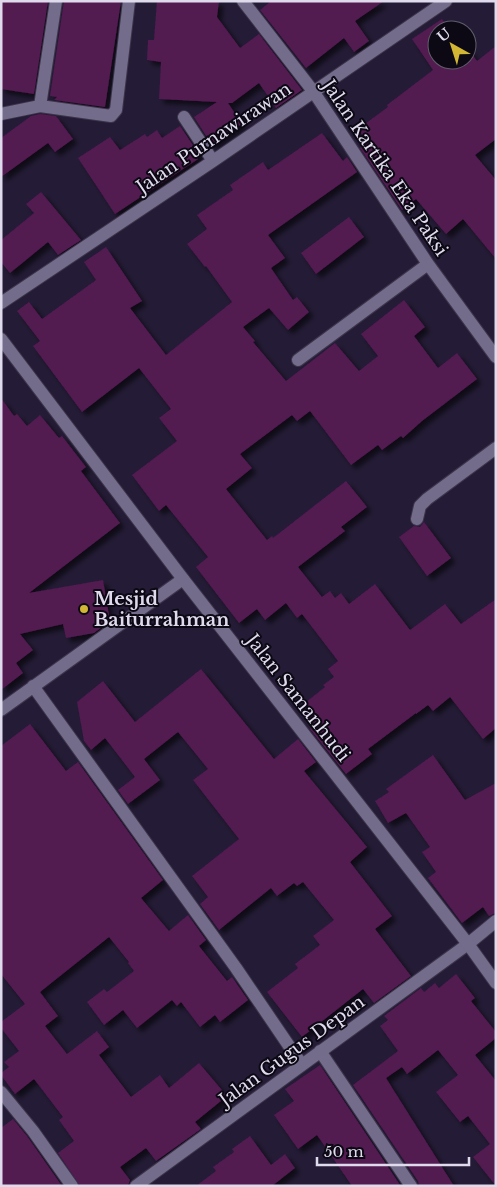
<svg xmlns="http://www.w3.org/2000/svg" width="497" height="1187" font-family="'Libre Baskerville',serif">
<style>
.building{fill:#531a51;filter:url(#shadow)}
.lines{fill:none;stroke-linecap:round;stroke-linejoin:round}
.minor-casing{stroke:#3c354b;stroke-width:14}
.tertiary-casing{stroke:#3c354b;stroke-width:14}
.minor{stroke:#746c8b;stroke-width:12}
.tertiary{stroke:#746c8b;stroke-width:12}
.poi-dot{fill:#d4b635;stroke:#0c0914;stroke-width:2}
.labels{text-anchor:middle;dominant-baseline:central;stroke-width:4;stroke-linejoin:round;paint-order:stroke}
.street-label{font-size:18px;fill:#dfdbed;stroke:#0c0914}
.poi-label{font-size:18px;font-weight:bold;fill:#dfdbed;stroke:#0c0914;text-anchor:start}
</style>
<defs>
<filter id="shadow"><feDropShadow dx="4.5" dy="4.5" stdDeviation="2.5" flood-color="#0009"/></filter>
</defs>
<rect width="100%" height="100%" fill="#241c36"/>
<path class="building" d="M1,1h47l-14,93 -33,-5z
M64,1h57l-16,106 -51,-7 3,-3 -7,-1z
M157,1h62l-2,16 23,31 19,-14 43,56 -26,18 -17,-25 -27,20h-4l14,21 -30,21 -18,-28 23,-15 -58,-3 2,-37 -14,-2 1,-20h6z
M271,1h113l-29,20 14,20 -15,11 -10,-14 -38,30 -46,-58z
M442,19l8,11h-13v30h30v-13l10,14 19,-15v93l-21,16 21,25v79l-33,-40 -17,15 -30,-35 -14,11 -42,-62 8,-5 -10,-14 30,-22 -1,-2 46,-35 -21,-31z
M40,114l16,2 17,23 -18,13 -7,-9 -47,34v-39l30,-22z
M180,126l19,28 -3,2 2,3 -83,55 -37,-56 32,-21 10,13 25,-16 2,3 10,-7 5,8z
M322,133l21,28 4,-4 10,15 -89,63 17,23 -14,10 22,32 4,-3 12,15 -21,18 -19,-22 -26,19 12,14 -2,1 33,39 49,-38 24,28 19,-15 -17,-22 43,-34 21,27 -11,9 24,32 19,-15 20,26 -55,42 -19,17 -2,-2 -19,14 -4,-5 -27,20 -41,-54 -13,10 -5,-6 -52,39 12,14 -26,21 41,51 5,-4 1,2 73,-57 21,26 -26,20 4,4 -47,36 24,30 8,-6 5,7 6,-5 8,11 26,-20 35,46 35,-26 16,20 35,-25v129l-13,11 -33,-42 -17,14 -5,-6 -12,9v-1l-48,36 4,5 -26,20 -36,-45 5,-4 -14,-19 24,-19 -2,-2 11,-8 -6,-8 10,-8 -36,-47 -5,4 -11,-15 -21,17 -8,-11 -18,14 -43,-56 12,-10 -42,-52 -7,6 -27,-36 45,-34 -18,-23 12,-9 -32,-41 -57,44 -49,-66 7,-5 -23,-30 12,-9 13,17 54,-39 -12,-18 22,-15 36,54 -12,7 36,47 66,-53 -26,-36 -1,1 -18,-23 20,-15 -10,-14 36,-25 -3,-5 33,-23 5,8z
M41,192l40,48 -23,15 -10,-13 -38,31 -9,-11v-22l33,-27 -8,-9z
M349,217l15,20 -48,37 -15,-21z
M1,398l13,18 3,-2 10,12 13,-11 19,23 3,-2 24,31 -5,4 39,52 -91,70 74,-13 7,41 -16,12 -28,5 -3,-14 -43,10 13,16 -17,13 7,10 -22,17z
M424,522l27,36 -24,18 -28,-39 15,-11 6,1z
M201,669l73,90 24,-20 18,23 -12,9 63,76 -17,15 42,54 -17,13 36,47 -37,27 -11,-14 -61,48 -35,-45 31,-24 -3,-4 25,-19 -7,-9 21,-16 -31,-38 -6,4 -3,-3 -17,13 -6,-8 -52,42 -19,-26 8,-7 -16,-21 47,-37 -46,-59 15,-11 -30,-37 -34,27 16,21 -32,24 -10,-14 17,-13 -30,-39 -14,12 -7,-9 -7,-39 26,-21 32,41z
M30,724l36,47 12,-9 85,118 -22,18 28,33 19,-16 18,25 -7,6 28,35 5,-4 16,23 -28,22 -5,-7 -15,12 -19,-25 -4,4 -5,-6 -35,28 -14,-18 -19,15 -17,-23 17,-13 3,3 27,-21 -6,-8 1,-1 -20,-25 -69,55 18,24 -13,10 22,28 30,-23 12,16 -10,8 32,42 29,-22 9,13 30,-25 28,33 -32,26 6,7 -45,32 -10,-13 -26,19 10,13 -2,6h-48l-22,-33 16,-12 -15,-21 4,-3 -29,-38 -19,15 -14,-19v-2l8,-6 -5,-5 15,-11 -18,-23v-6l24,-18 -24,-30v-228z
M433,755l32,45 31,-17v130l-7,3 -6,-9 -21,16 -34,-45 8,-6 -14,-20 8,-5 -24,-34 -18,10 -13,-22 14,-9 -3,-3z
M456,974l19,24 -4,3 25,31v6l-21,17 21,26v105l-23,-29 17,-13 -22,-28 -8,6 -24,-30 22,-17 -20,-25 -31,24 -5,-7 -16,11 68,108h-35l-1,-5 -65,-96 45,-34 -18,-25 8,-6 -4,-4 37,-28 3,4 11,-9 4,5z
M320,1065l80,120 -48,1 -35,-51 -19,14 -24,-34 20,-14 -9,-12z
M13,1119l14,17 35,50h-61v-58z
M250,1136l21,29 14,-11 10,14 -23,18h-76l20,-15 -3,-4 21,-15 -2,-3z"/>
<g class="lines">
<defs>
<path id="minor" d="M243,1l70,90 115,173 68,93
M40,106l16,-105
M1,114l39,-8 71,10 5,-6 13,-109
M184,117l29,44
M1,303l212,-142 233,-160
M298,360l130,-96
M417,519l3,-13 7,-7 69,-51
M33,686l203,282 66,97
M1,710l182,-131
M320,1051l91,135
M1,1092l32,39 39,55
M136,1186l332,-242 28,-23"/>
<path id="tertiary" d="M1,339l182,240 285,365 28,39"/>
</defs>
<use href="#minor" class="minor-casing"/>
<use href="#tertiary" class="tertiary-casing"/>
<use href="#minor" class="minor"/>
<use href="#tertiary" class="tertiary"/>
</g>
<circle class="poi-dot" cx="84" cy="609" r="5"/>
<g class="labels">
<g class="street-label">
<text transform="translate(214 138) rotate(-34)">Jalan Purnawirawan</text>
<text transform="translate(385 168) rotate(56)">Jalan Kartika Eka Paksi</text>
<text transform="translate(298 698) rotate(52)">Jalan Samanhudi</text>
<text transform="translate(292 1051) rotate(-36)">Jalan Gugus Depan</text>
</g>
<g class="poi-label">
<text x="94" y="599">Mesjid<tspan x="94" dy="21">Baiturrahman</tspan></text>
</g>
</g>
<rect width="497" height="1187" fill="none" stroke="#dfdbed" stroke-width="5"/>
<g transform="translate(452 45) rotate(321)"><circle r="24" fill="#0c0914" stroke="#605d6b"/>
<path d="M0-4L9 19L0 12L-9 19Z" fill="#d4b635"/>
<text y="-8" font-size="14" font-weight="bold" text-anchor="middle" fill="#dfdbed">U</text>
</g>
<path d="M317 1157v8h152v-8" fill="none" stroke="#dfdbed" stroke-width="2.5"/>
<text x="324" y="1157" font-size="15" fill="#dfdbed" stroke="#0c0914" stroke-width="4" paint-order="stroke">50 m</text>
</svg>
